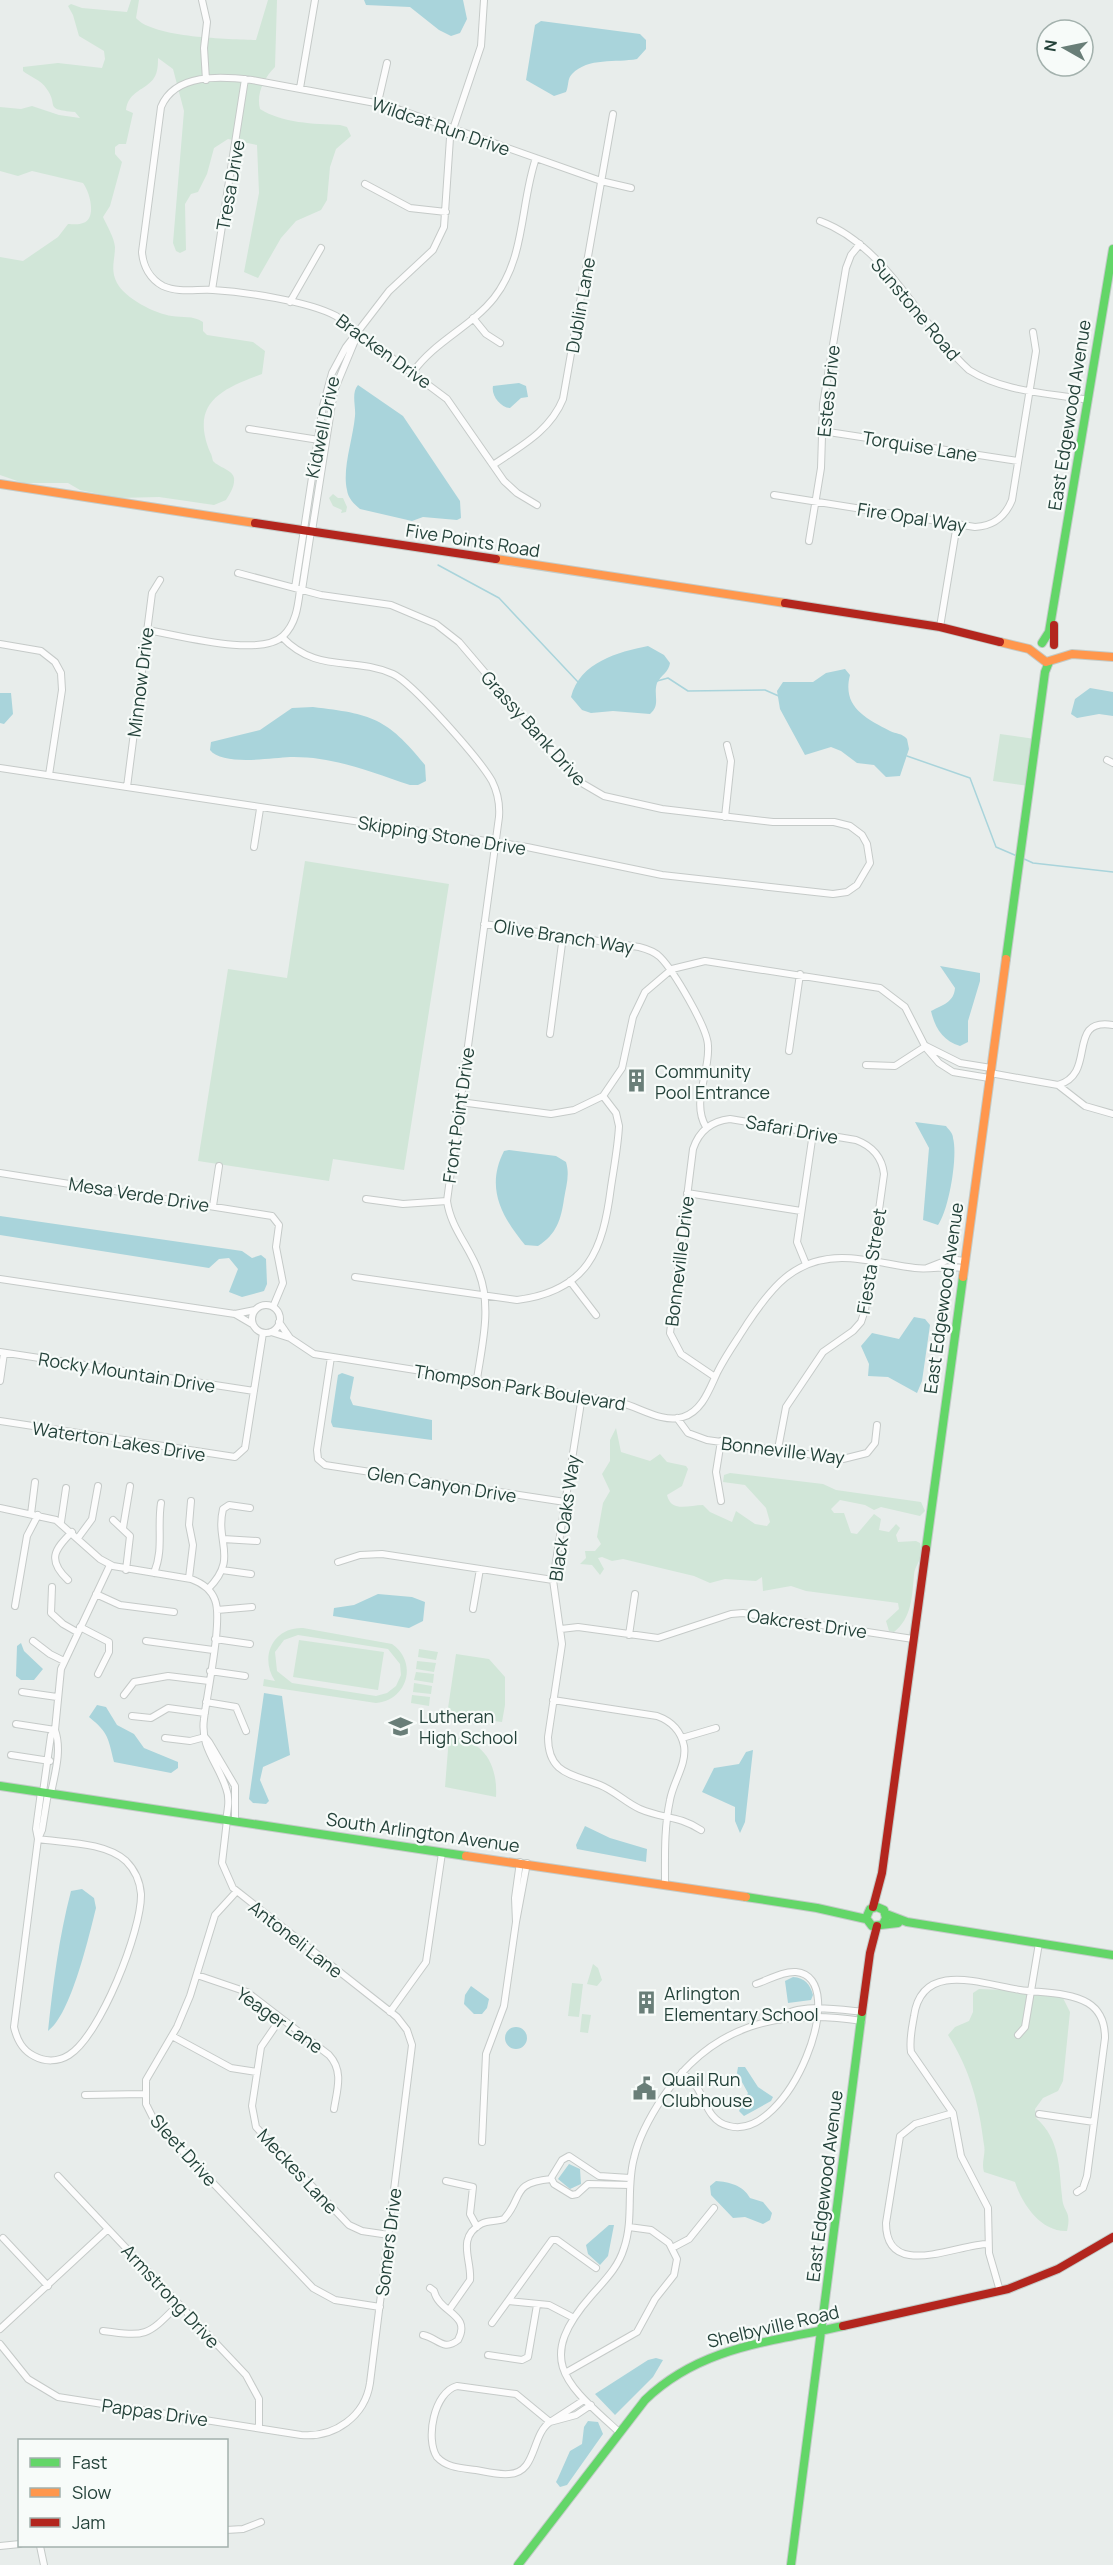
<svg xmlns="http://www.w3.org/2000/svg" width="1113" height="2565" font-family="Manrope,sans-serif">
<style>
.green{fill:#d1e6d8;fill-rule:evenodd}
.water{fill:#a9d4db}
.lines{fill:none;stroke-linecap:round;stroke-linejoin:round}
.stream{stroke:#a9d4db;stroke-width:1.5}
.street-casing{stroke:#c5cac8;stroke-width:8}
.fast-casing{stroke:#c3cbc8;stroke-width:10}
.slow-casing{stroke:#c3cbc8;stroke-width:10}
.jam-casing{stroke:#c3cbc8;stroke-width:10}
.street{stroke:#fcfcfc;stroke-width:6}
.fast{stroke:#63d668;stroke-width:8}
.slow{stroke:#ff974d;stroke-width:8}
.jam{stroke:#b3261e;stroke-width:8}
.labels{text-anchor:middle;dominant-baseline:central;stroke-width:4.5;stroke-linejoin:round;paint-order:stroke}
.street-label{font-size:18px;fill:#24423a;stroke:#f7fbf9}
.poi-label{font-size:18px;fill:#24423a;stroke:#f7fbf9;text-anchor:start}
</style>
<rect width="100%" height="100%" fill="#e8edeb"/>
<path class="green" d="M131,0h8l-3,18c17,20 94,21 120,22l12,-40h9l-2,67c-11,11 -19,27 -15,42 22,14 54,15 80,16l7,2 4,9 -15,13 -6,18 -3,33 -6,10 -25,11 -15,17 -23,40 -14,-6 15,-79 -2,-48 -29,-6 -14,9 -7,26 -9,18 -7,2 -6,10 1,46 -6,3 -4,-2 -3,-8 11,-132 -11,-42 -15,-11c0,6 0,14 -4,20 -8,12 -26,13 -28,32l7,3 -7,31h-7l-4,3v7l7,8 -12,44 -7,11c4,9 11,20 12,30 0,13 -5,23 2,36 8,15 38,31 55,33 11,2 20,-1 31,6v9l4,4 46,7 12,9 -3,23c-41,15 -72,29 -52,78 2,3 2,6 3,9 5,6 20,9 21,17 1,8 -4,16 -8,22l-12,5 -55,-8 -41,1 -38,-8 -12,-7h-45l-23,-8v-218l23,4 35,-24 10,-13c4,0 11,1 15,-1 14,-4 7,-31 0,-40l-51,-12 -14,5 -18,-5v-64l21,2 11,-3 27,9 21,3 -5,-6c-33,-3 -15,-6 -29,-24 -4,-7 -17,-12 -23,-17v-4l35,-4 44,5 3,-9 -1,-8 -25,-15 -6,-21 -5,-9 3,-2 11,4 45,4z
M333,494l5,4h5l4,9 -1,5 -5,1 1,-3 -9,-4 -4,-8z
M1000,734l35,5 -6,47 -36,-5z
M305,861l144,23 -45,286 -71,-11 -4,22 -131,-20 30,-192 59,9z
M616,1428l5,24 29,9 10,-7 7,8 19,4 2,3 -6,17 -15,9c4,18 22,10 36,10l7,7 22,10 4,-11 19,13 12,2 3,-4 -4,-14 -21,-23 -22,-3 1,-7 6,-2 93,11 13,6 85,12 4,9 -5,5 -39,-9 -7,3 -9,-5 -25,-5 -9,9 3,4h10l7,20 6,1 17,-20 7,5 -2,11 10,2 7,-8 4,4 -4,7 2,7 18,-1 4,2c4,18 -5,20 -6,32 -2,21 -2,43 -20,57l-5,-1 -3,-10 13,-12 -1,-6 -92,-12 -15,-5 -28,5 -1,-14 -6,4 -31,-2 -15,4 -16,-7 -71,-17 -11,2 -10,-4 -4,1 6,11 -4,6 -8,-10 -12,-1 6,-6 -1,-7h10l6,-7 -4,-7 6,-34 7,-12 -8,-17 8,-13v-21z
M303,1628l89,16c26,18 16,56 -16,59l-113,-17 1,-7 11,2c-16,-24 -2,-54 28,-53zM298,1635l90,14 12,15 1,11 -5,11 -9,7 -11,3 -84,-13 -15,-12 -2,-19 9,-12z
M299,1640l85,12 -6,38 -85,-13z
M419,1649l19,3 -2,8 -18,-3z
M456,1654l33,5 16,18v28l-3,17 -55,-7z
M417,1661l19,2 -2,9 -18,-3z
M416,1672l18,2 -1,9 -19,-3z
M414,1683l18,3 -1,8 -18,-2z
M412,1695l18,2 -1,9 -18,-3z
M449,1737c35,2 49,28 47,60l-51,-10z
M593,1964l5,4 4,12 -5,6 -10,-2z
M572,1983l11,1 -4,33 -11,-1z
M979,1989l52,2 31,5 8,16 -7,69 -5,10 -15,7 -8,11 1,9c24,21 23,49 26,78 1,18 10,13 5,35 -26,1 -45,-27 -52,-49l-31,-10c-3,-10 2,-18 0,-27 -5,-42 -14,-75 -36,-110l7,-8 14,-6 4,-9v-19z
M582,2014l9,1 -3,18 -8,-1z"/>
<path class="water" d="M364,0h99l4,19 -7,14 -9,3 -12,-6 -29,-23 -44,-2z
M541,21l99,13 6,6v9l-9,10c-21,4 -49,-2 -65,15 -5,5 -3,12 -6,18l-12,4 -28,-16 9,-55z
M519,383l7,3 2,11 -7,1 -11,10c-10,-1 -19,-13 -17,-22z
M358,385l45,31 57,85 1,17 -4,2 -34,-3 -11,4 -52,-12c-6,-5 -12,-11 -13,-19 -5,-21 6,-51 8,-74 1,-10 -4,-23 3,-31z
M648,646l16,9 6,8c-1,9 -9,12 -13,20 -4,12 4,22 -7,31l-37,-3 -22,2 -9,-3 -11,-13c9,-35 47,-45 77,-51z
M845,669l5,6c-8,31 14,43 40,56 6,3 12,2 17,8l2,10 -9,27 -14,1 -12,-12 -17,-2 -16,-12 -10,-4 -26,8 -25,-46 -3,-18 6,-9h30l13,-9z
M1090,688l23,4v24l-14,-2 -22,4 -6,-4 4,-15z
M0,693h11l2,21 -9,10 -4,-1z
M313,707c59,7 74,11 112,58l1,16 -8,4h-8c-40,-13 -77,-29 -120,-28 -19,1 -68,9 -80,-7l1,-8 49,-12 32,-22z
M940,966l40,7v8l-12,40v21l-8,4c-17,-5 -25,-18 -29,-35 12,-6 23,-9 24,-23z
M915,1122l31,4c2,3 7,7 7,12 5,18 -4,72 -15,87l-15,-5 6,-72z
M509,1150l47,6 10,6c4,13 0,24 -2,37 -3,20 -7,35 -26,47l-13,-1c-23,-28 -40,-57 -21,-94z
M0,1216l242,35 10,7 9,-3 5,4 1,25 -3,7 -22,6 -13,-5 9,-23 -9,-11 -10,1 -10,9 -209,-33z
M914,1317l11,2 5,6 -8,56 -5,12 -29,-16 -20,-1 1,-12 -8,-18 11,-13 27,6z
M342,1373l12,4 -4,21 3,7 79,15v20l-99,-13 -2,-5 7,-47z
M378,1594l34,3 13,5 -2,19 -14,7 -76,-12 1,-8 20,-3z
M21,1643l3,8 19,18 -9,11h-13l-5,-4 1,-30z
M264,1693l18,3 8,59 -27,12 -3,13 9,21 -3,3 -13,-1 -4,-4z
M97,1705l9,2 11,18 17,9 10,14 34,14v6l-7,5 -57,-11c-6,-24 -5,-29 -25,-45z
M753,1750l-8,72 -5,11 -5,-12v-14l-33,-15 12,-24 25,-4 7,-12z
M585,1826l25,12 37,11 -1,13 -69,-13 -1,-4z
M82,1889l12,9 2,10c-7,28 -25,107 -48,123 5,-47 11,-94 23,-140z
M793,1977c12,1 17,7 20,18l-2,5 -23,3 -3,-22z
M471,1986l18,13 -2,9 -5,6h-8l-10,-10 1,-9z
M505 2038a11 11 0 1 1 22 0a11 11 0 1 1-22 0Z
M738,2067h7l13,20 15,10 -2,4 -27,15 -5,-5 9,-18 -11,-20z
M569,2164l11,5 1,15 -11,5 -12,-10z
M716,2181c13,1 27,4 34,17l13,4 9,11 -2,7 -7,4 -18,-7 -12,1 -22,-23 -1,-9z
M609,2225h5l-6,31 -8,9 -12,-11 -2,-9z
M656,2358l7,2 -10,17 -38,38 -20,-21 53,-34z
M588,2421l10,1 5,12 -36,51 -7,2 -4,-5 2,-4 12,-27 12,-7 2,-17z"/>
<g class="lines">
<path class="stream" d="M438,565l61,33 79,84
M657,681l11,-3 20,13 77,-1 16,7
M907,756l63,22 26,69 21,9
M1022,858l11,5 80,9"/>
<defs>
<path id="street" d="M202,0l5,22 -3,26 2,32
M300,88l15,-88
M378,102l9,-39
M365,184l45,24 36,4
M820,221c67,25 98,102 149,149 34,22 79,23 119,30
M212,290l33,-211
M290,302l31,-54
M473,318l13,16 14,9
M413,372c22,-31 58,-45 81,-74 32,-41 26,-94 42,-140
M249,429l70,11
M822,431l196,30
M493,465c28,-19 57,-34 70,-66l50,-285
M774,495l201,32c19,-1 30,-10 37,-27l24,-149 -3,-19
M537,505l-20,-12 -13,-12 -57,-82 -111,-83c-28,-15 -91,-24 -123,-26 -16,-1 -35,3 -50,-4 -13,-7 -20,-20 -21,-34l19,-145c14,-34 60,-31 91,-27l134,25 215,76 30,7
M312,531l22,-140 22,-53
M809,541l12,-73 2,-64 23,-136 5,-13 9,-11
M295,588l28,-182 9,-33 14,-26 43,-56 44,-41 11,-23 6,-89 31,-92 3,-46
M302,590l9,-59
M940,627l17,-103
M147,630c31,5 113,28 136,6 13,-12 15,-30 17,-46
M282,637c35,37 71,19 111,37 20,9 87,86 99,107 6,12 8,23 7,36l-52,384c4,28 23,46 32,72 13,34 3,72 -2,106
M0,644l41,7 14,11 6,11 1,17 -13,85
M1107,760l6,3
M0,768l527,79 135,28 171,19 14,-2 10,-7 13,-22 -3,-19 -5,-9 -12,-9 -16,-4h-61l-111,-13 -58,-13 -24,-14 -11,-11 -110,-129 -23,-18 -45,-19 -70,-10 -83,-22
M127,787l25,-194 8,-13
M725,817l6,-56 -4,-16
M254,847l6,-38
M484,924l155,23c8,2 15,4 21,10 13,13 48,71 48,89 2,27 -17,56 -2,81
M550,1034l13,-98
M926,1046l34,17 31,5
M789,1051l11,-77
M866,1065l29,1 31,-20
M990,1073l68,12 27,21 28,8
M1058,1085c40,-11 7,-68 55,-60
M460,1102l91,12 23,-4 29,-14 19,-28 11,-51 12,-25 27,-23 33,-8 175,27 25,19 21,41 13,15 14,9 36,6
M0,1173l272,43 7,9 -3,22 7,36 -10,24
M687,1193l114,18
M366,1199l37,5 44,-3
M213,1206l6,-40
M806,1264l-9,-22 16,-109
M927,1268l23,-9 14,2
M355,1277l162,23c71,-9 86,-50 94,-113 3,-20 7,-41 8,-61l-3,-13 -13,-17
M0,1279l235,35 20,-4
M570,1281l26,34
M252 1319a14 14 0 1 1 28 0a14 14 0 1 1-28 0Z
M235,1314l17,10
M279,1322l11,16 24,16 304,48c20,4 44,22 65,15 20,-6 27,-30 35,-46 8,-16 19,-31 29,-47 24,-36 47,-66 95,-66 24,0 49,7 73,10 17,2 31,-3 48,0
M271,1332l19,6
M0,1352l254,39
M331,1357l-14,93 1,9 7,6 240,37
M715,1377l-34,-23 -11,-21 23,-184c6,-18 18,-28 37,-30l126,21c16,6 26,17 28,34l-19,136 -4,12 -8,9 -30,21 -37,55 -8,42
M0,1381l4,-28
M582,1396l-29,184 9,64 -14,93c0,38 25,37 52,48 15,6 26,18 40,24 23,10 38,6 61,21
M677,1418l11,15 19,7 136,19 24,-6 8,-10 2,-18
M0,1421l235,36 10,-9 18,-115
M721,1441l-5,31 5,29
M0,1508l56,12 44,39 13,7 78,13c11,4 20,10 24,21 8,20 -8,93 -11,119 -4,28 14,44 22,69 4,10 2,21 0,32
M31,1514l4,-32
M113,1520l17,16 -4,34
M61,1522l5,-34
M123,1528l7,-42
M78,1538l14,-19 6,-33
M223,1539l34,2
M338,1562l22,-7 22,-1 171,26
M222,1570l29,4
M154,1573c10,-24 3,-45 7,-70
M189,1578l4,-33 -4,-20 2,-24
M68,1580c-21,-20 -14,-30 4,-48
M52,1587l-1,26 12,11 14,8
M208,1589c31,-31 7,-46 15,-80l6,-4 21,3
M96,1594l24,11 54,7
M15,1606l12,-70 11,-21
M473,1609l7,-40
M217,1610l35,-3
M80,1627l29,15v10l-11,22
M561,1629l17,-2 80,11 73,-24 12,-1 170,26
M629,1635l6,-41
M215,1639l35,5
M33,1641l17,13 14,7
M146,1641l67,9
M210,1671l35,5
M22,1692l35,5
M124,1695l10,-13 34,-6 41,5
M553,1700l104,16c14,5 24,15 27,30 3,18 -11,36 -14,54 -6,28 -5,56 -5,84
M206,1702l30,5 10,24
M132,1716l19,2 17,-10 37,5
M16,1724l39,6
M165,1738l25,3 15,-4 4,5 26,44v35
M682,1738l34,-10
M11,1755l39,6
M43,1792l8,-57 4,-5
M51,1793c4,-20 11,-43 4,-63l6,-61 49,-104
M38,1839c27,4 67,3 88,22 9,9 14,21 15,33 1,36 -41,142 -72,161 -11,7 -24,7 -35,1 -12,-6 -17,-16 -20,-29l24,-188 4,-9 6,-37
M38,1839l-2,-10 5,-37
M520,1862l-5,36 1,24 11,-59
M236,1892l-21,23 -25,81 -13,31 -31,53v24l9,18 158,166 22,12 45,7
M197,1975l50,17 82,63c15,16 8,35 5,54
M390,2012l36,-50 16,-109
M281,2018l-20,29 -9,59 4,21 93,98 13,6 27,4
M781,2018c15,-16 62,-8 82,-6
M1018,2035l7,-8 14,-84
M172,2036l59,32 26,4
M682,2072c5,5 12,10 16,17 8,14 12,33 31,37 60,16 124,-149 67,-154 -13,-1 -28,8 -40,12
M85,2095l59,-1
M953,2113l-38,11 -15,12 -14,87c0,58 71,21 102,21
M1039,2114l55,8
M482,2142l4,-88 18,-48 12,-84
M58,2176l188,199 13,24v29
M446,2181l27,6 -3,27 7,13
M630,2185l-42,-1 -11,10 -5,1 -18,-11 -3,-6 11,-18 7,-4 30,20 31,2
M3,2238l45,48
M672,2248l17,-9 25,-31
M1000,2291l-11,-38 -1,-45 -27,-52 -8,-43 -42,-61c-2,-12 1,-24 3,-36 8,-56 68,-32 106,-26 21,3 50,2 68,13 13,8 17,21 17,35l-18,138 -4,12 -6,4
M508,2301l41,4 23,12
M449,2310l21,-30c2,-20 -14,-42 11,-56 7,-4 15,-2 23,-5 20,-22 6,-36 47,-40
M492,2323l60,-83h5l39,28
M0,2329l108,-100
M103,2331c45,6 44,5 76,-27
M423,2335c15,3 20,17 35,5 14,-26 -19,-27 -24,-49l-4,-3
M0,2344l28,35 30,18 243,38c34,3 64,-19 69,-52l42,-338 -5,-15 -10,-13 -164,-129 -11,-25 5,-43
M488,2355l34,5 6,-3 9,-52
M565,2373l72,-41 18,-33 19,-24 3,-16 -8,-16 -18,-13 -22,-3
M457,2386l59,8 34,28c-19,13 -13,51 -41,52 -11,1 -22,-2 -33,-4 -14,-2 -29,-2 -39,-13 -12,-18 -3,-65 20,-71z
M584,2400l-34,22 26,-7 15,-10
M620,2433c-52,-48 -87,-71 -29,-137 13,-15 27,-28 33,-48 10,-29 2,-61 10,-90 5,-22 17,-43 29,-61 49,-73 117,-89 199,-76
M226,2530l17,-1 18,-7
M0,2546l20,-2
M40,2546l4,19"/>
<path id="fast" d="M1042,643l7,-11 64,-383
M1006,959l39,-287 4,-10
M926,1549l37,-272
M0,1786l466,70
M746,1897l71,11 49,11
M886,1914l21,8 206,33
M883,1924l3,-6 -2,-8 -7,-3 -7,2 -4,9 6,8 26,-3
M518,2565l127,-165c56,-54 126,-58 198,-74
M791,2565l71,-553"/>
<path id="slow" d="M0,484l255,39
M496,559l289,44
M1000,642l29,7 17,13 26,-8 41,3
M963,1277l43,-318
M466,1856l280,41"/>
<path id="jam" d="M255,523l241,36
M785,603l155,24 60,15
M1054,625v20
M873,1907l9,-34 44,-324
M862,2012l8,-59 7,-27
M843,2326l165,-37 50,-20 55,-32"/>
</defs>
<use href="#street" class="street-casing"/>
<use href="#fast" class="fast-casing"/>
<use href="#slow" class="slow-casing"/>
<use href="#jam" class="jam-casing"/>
<use href="#street" class="street"/>
<use href="#fast" class="fast"/>
<use href="#slow" class="slow"/>
<use href="#jam" class="jam"/>
</g>
<defs>
<symbol id="building-bare" viewBox="-9 -9 18 18"><path d="M-4-6H4V6H1V3H-1V6H-4ZM-2.5-4.3h1.7v1.8h-1.7ZM.8-4.3h1.7v1.8H.8ZM-2.5-1h1.7V.8h-1.7ZM.8-1h1.7V.8H.8Z" fill="#697e78" stroke="#f7fbf9" stroke-width="2.5" paint-order="stroke"/></symbol>
<symbol id="school-bare" viewBox="-9 -9 18 18"><path d="M0-5L7-2L0 1L-7-2ZM-4 1L0 2.5L4 1V4Q0 6-4 4Z" fill="#697e78" stroke="#f7fbf9" stroke-width="2.5" paint-order="stroke"/></symbol>
<symbol id="civic-bare" viewBox="-9 -9 18 18"><path d="M-.6-6.5H3V-4.5H.6V-3L4-1V1h2V6H-6V1h2V-1L-.6-3ZM-1.2 2.5V6h2.4V2.5Z" fill="#697e78" stroke="#f7fbf9" stroke-width="2.5" paint-order="stroke"/></symbol>
</defs>
<g fill-rule="evenodd">
<use href="#building-bare" x="620" y="1064" width="33" height="33"/>
<use href="#school-bare" x="384" y="1710" width="33" height="33"/>
<use href="#building-bare" x="630" y="1986" width="33" height="33"/>
<use href="#civic-bare" x="628" y="2072" width="33" height="33"/>
</g>
<g class="labels">
<g class="street-label">
<text transform="translate(441 126) rotate(19)">Wildcat Run Drive</text>
<text transform="translate(230 185) rotate(-80)">Tresa Drive</text>
<text transform="translate(580 305) rotate(-80)">Dublin Lane</text>
<text transform="translate(916 309) rotate(50)">Sunstone Road</text>
<text transform="translate(384 351) rotate(36)">Bracken Drive</text>
<text transform="translate(828 391) rotate(-84)">Estes Drive</text>
<text transform="translate(1069 415) rotate(-81)">East Edgewood Avenue</text>
<text transform="translate(322 427) rotate(-78)">Kidwell Drive</text>
<text transform="translate(920 446) rotate(9)">Torquise Lane</text>
<text transform="translate(912 517) rotate(9)">Fire Opal Way</text>
<text transform="translate(473 540) rotate(9)">Five Points Road</text>
<text transform="translate(140 682) rotate(-83)">Minnow Drive</text>
<text transform="translate(534 728) rotate(48)">Grassy Bank Drive</text>
<text transform="translate(442 835) rotate(9)">Skipping Stone Drive</text>
<text transform="translate(564 936) rotate(9)">Olive Branch Way</text>
<text transform="translate(458 1115) rotate(-82)">Front Point Drive</text>
<text transform="translate(792 1129) rotate(10)">Safari Drive</text>
<text transform="translate(139 1194) rotate(9)">Mesa Verde Drive</text>
<text transform="translate(679 1261) rotate(-83)">Bonneville Drive</text>
<text transform="translate(871 1261) rotate(-81)">Fiesta Street</text>
<text transform="translate(943 1298) rotate(-82)">East Edgewood Avenue</text>
<text transform="translate(127 1372) rotate(9)">Rocky Mountain Drive</text>
<text transform="translate(520 1387) rotate(9)">Thompson Park Boulevard</text>
<text transform="translate(119 1441) rotate(9)">Waterton Lakes Drive</text>
<text transform="translate(783 1450) rotate(7)">Bonneville Way</text>
<text transform="translate(442 1484) rotate(9)">Glen Canyon Drive</text>
<text transform="translate(564 1518) rotate(-82)">Black Oaks Way</text>
<text transform="translate(807 1623) rotate(8)">Oakcrest Drive</text>
<text transform="translate(423 1832) rotate(8)">South Arlington Avenue</text>
<text transform="translate(296 1939) rotate(38)">Antoneli Lane</text>
<text transform="translate(280 2020) rotate(35)">Yeager Lane</text>
<text transform="translate(184 2150) rotate(48)">Sleet Drive</text>
<text transform="translate(298 2171) rotate(47)">Meckes Lane</text>
<text transform="translate(824 2186) rotate(-83)">East Edgewood Avenue</text>
<text transform="translate(388 2242) rotate(-83)">Somers Drive</text>
<text transform="translate(171 2296) rotate(47)">Armstrong Drive</text>
<text transform="translate(773 2326) rotate(-13)">Shelbyville Road</text>
<text transform="translate(155 2412) rotate(8)">Pappas Drive</text>
</g>
<g class="poi-label">
<text x="655" y="1071">Community<tspan x="655" dy="21">Pool Entrance</tspan></text>
<text x="419" y="1716">Lutheran<tspan x="419" dy="21">High School</tspan></text>
<text x="664" y="1993">Arlington<tspan x="664" dy="21">Elementary School</tspan></text>
<text x="662" y="2079">Quail Run<tspan x="662" dy="21">Clubhouse</tspan></text>
</g>
</g>
<rect x="18" y="2439" width="210" height="108" fill="#f7fbf9" stroke="#a3b1ad" stroke-width="1.5"/>
<rect x="30" y="2458" width="30" height="9" fill="#63d668" stroke="#a3b1ad" stroke-width="1.5"/>
<text x="72" y="2469" font-size="18" fill="#24423a">Fast</text>
<rect x="30" y="2488" width="30" height="9" fill="#ff974d" stroke="#a3b1ad" stroke-width="1.5"/>
<text x="72" y="2499" font-size="18" fill="#24423a">Slow</text>
<rect x="30" y="2518" width="30" height="9" fill="#b3261e" stroke="#a3b1ad" stroke-width="1.5"/>
<text x="72" y="2529" font-size="18" fill="#24423a">Jam</text>
<g transform="translate(1065 48) rotate(279)"><circle r="28" fill="#f7fbf9" stroke="#a3b1ad" stroke-width="1.5"/>
<path d="M0-4.5L10 22L0 15L-10 22Z" fill="#697e78"/>
<text y="-9" font-size="16" font-weight="bold" text-anchor="middle" fill="#24423a">N</text>
</g>
</svg>
